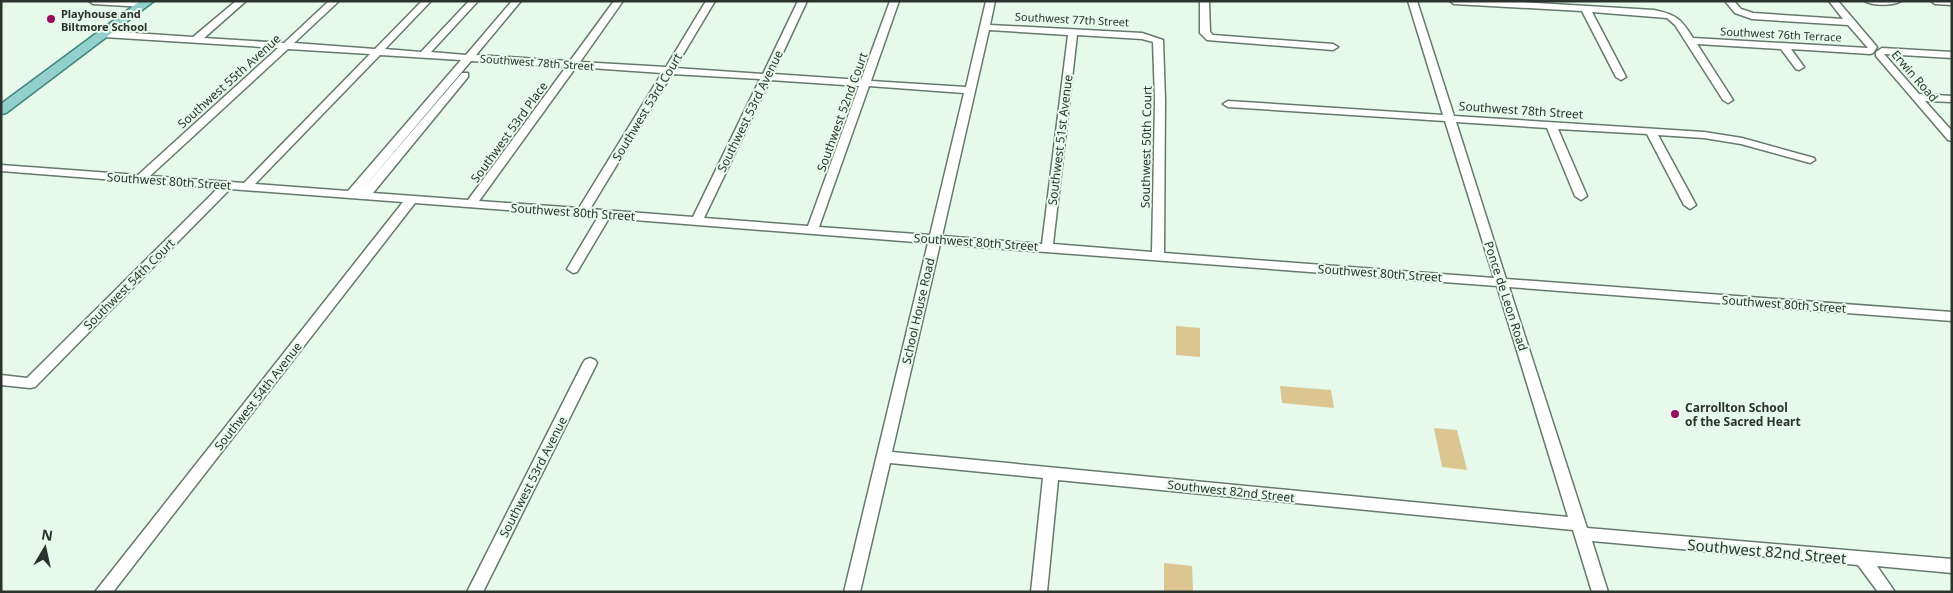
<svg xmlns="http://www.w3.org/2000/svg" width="1953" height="593" font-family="'Noto Sans',sans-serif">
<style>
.green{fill:#dbc692}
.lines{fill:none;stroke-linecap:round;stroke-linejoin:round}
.minor-casing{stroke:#67786c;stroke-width:3}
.major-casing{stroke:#40857d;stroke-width:3}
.minor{fill:#fff;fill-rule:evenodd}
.major{fill:#93d0cb;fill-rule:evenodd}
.poi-dot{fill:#980c60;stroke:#e6f9eb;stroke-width:2}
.labels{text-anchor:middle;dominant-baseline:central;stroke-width:4;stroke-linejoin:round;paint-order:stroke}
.far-poi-label{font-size:11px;font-weight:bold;fill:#2c332e;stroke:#e6f9eb;text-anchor:start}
.far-street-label{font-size:11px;fill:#2c332e;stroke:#e6f9eb}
.street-label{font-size:12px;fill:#2c332e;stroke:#e6f9eb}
.poi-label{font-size:12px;font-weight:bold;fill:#2c332e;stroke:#e6f9eb;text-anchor:start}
.near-street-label{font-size:15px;fill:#2c332e;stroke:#e6f9eb}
</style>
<rect width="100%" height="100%" fill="#e6f9eb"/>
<path class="green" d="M1176,326l24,2v29l-24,-2z
M1280,386l51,4 3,18 -52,-5z
M1434,428l23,2 10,40 -25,-3z
M1164,563l28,3 1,26h-29z"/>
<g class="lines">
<defs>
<path id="minor" d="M89,1h54l6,3 -5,3 -51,-3z
M236,1h10l-42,37 80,5 45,-42h10l-45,42 81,6 47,-48h9l-46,48 36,3 48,-51h9l-47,51 35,3 46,-54h9l-45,54 94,6 44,-60h9l-43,61 86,5 40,-66h9l-40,67 88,6 35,-73h9l-34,73 88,6 29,-79h9l-28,80 95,6 20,-86h9l-5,24 152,8 21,7 2,60 -1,153 330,25 -49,-157 -217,-14 -5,-3 5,-3 215,14 -35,-114h9l37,115 250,16 38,6 72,20 1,2 -5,3 -69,-19 -37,-6 -46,-3 38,70 -6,4 -6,-4 -37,-71 -89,-5 29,67 -6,4 -6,-4 -28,-68 -91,-6 50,157 446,33v9l-443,-34 78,241 365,31v14l-75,-7 18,26h-17l-20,-27 -266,-24 16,51h-16l-19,-62 -515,-50 -11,112h-16l12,-114 -153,-15 -30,129h-16l84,-349 -319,-25 -32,54 -4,1 -6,-4 31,-52 -183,-14 -302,389h-18l308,-390 -173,-13 -195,198 -5,1 -29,-3v-10l26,3 191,-190 -217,-17v-6l137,10 140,-127 -174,-11 -5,-3 5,-3 89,6zM989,30l79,5 -26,209 -100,-8zM1077,35l65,4 11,3 2,58 -3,152 -99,-8zM288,49l82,5 -126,129 -94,-7zM380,55l81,5 -113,131 -93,-7zM471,61l95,6 -98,133 -95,-7 95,-116v-4h-6l-102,119zM576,67l86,6 -83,135 -100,-7zM672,74l88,5 -67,138 -103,-8zM770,80l89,6 -51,140 -104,-8zM869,86l95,7 -34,142 -111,-8zM940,244l557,42 71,231 -676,-65z
M1200,1h9l1,31 3,3 120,9 5,3 -5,3 -126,-10 -7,-7z
M1450,1h53l151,9c23,5 27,9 39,28l175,10 -20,-23 -96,-6 -17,-6 -10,-12h9l7,8 12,4 90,6 -14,-18h9l39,46 -4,6 -3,1 -79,-5 13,18 -5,3 -3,-1 -15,-20 -84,-5 36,56 -5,3 -5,-3 -48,-75 -8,-7 -75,-6 34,65 -5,3 -5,-3 -34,-66 -128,-7z
M1865,1h36c-7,5 -29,5 -36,0z
M1931,1h21v4l-17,-1z
M1882,48l70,4v6l-68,-4 35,40 33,2v6l-27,-1 27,30v10l-4,-1 -72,-84v-4z
M590,358l5,2 2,3 -114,229h-16l116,-229 2,-3z"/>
<path id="major" d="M140,1h14l-148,112 -5,1v-10z"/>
</defs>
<use href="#minor" class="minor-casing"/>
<use href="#major" class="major-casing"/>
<use href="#minor" class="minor"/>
<use href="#major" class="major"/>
</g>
<g class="poi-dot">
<circle cx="51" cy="19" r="5"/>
<circle cx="1675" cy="414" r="5"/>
</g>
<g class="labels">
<g class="far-poi-label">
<text x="61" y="13">Playhouse and<tspan x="61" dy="13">Biltmore School</tspan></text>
</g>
<g class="far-street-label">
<text transform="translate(1072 19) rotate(3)">Southwest 77th Street</text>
<text transform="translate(1781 34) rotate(3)">Southwest 76th Terrace</text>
<text transform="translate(537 62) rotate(4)">Southwest 78th Street</text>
</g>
<g class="street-label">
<text transform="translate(1915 76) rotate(49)">Erwin Road</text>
<text transform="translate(229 81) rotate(-42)">Southwest 55th Avenue</text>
<text transform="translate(647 107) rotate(-59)">Southwest 53rd Court</text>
<text transform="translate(1521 110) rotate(4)">Southwest 78th Street</text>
<text transform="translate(750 111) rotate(-64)">Southwest 53rd Avenue</text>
<text transform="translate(842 112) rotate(-70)">Southwest 52nd Court</text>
<text transform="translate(509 132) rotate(-54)">Southwest 53rd Place</text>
<text transform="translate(1060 140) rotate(-83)">Southwest 51st Avenue</text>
<text transform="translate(1146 147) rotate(-89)">Southwest 50th Court</text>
<text transform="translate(169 181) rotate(4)">Southwest 80th Street</text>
<text transform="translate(573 212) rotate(4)">Southwest 80th Street</text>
<text transform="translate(976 242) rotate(4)">Southwest 80th Street</text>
<text transform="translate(1380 273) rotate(4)">Southwest 80th Street</text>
<text transform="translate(129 284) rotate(-45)">Southwest 54th Court</text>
<text transform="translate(1506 296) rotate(72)">Ponce de Leon Road</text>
<text transform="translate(1784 304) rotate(4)">Southwest 80th Street</text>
<text transform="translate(918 311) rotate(-77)">School House Road</text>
<text transform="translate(258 396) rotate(-52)">Southwest 54th Avenue</text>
<text transform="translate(533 477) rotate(-63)">Southwest 53rd Avenue</text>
<text transform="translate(1231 491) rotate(6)">Southwest 82nd Street</text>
</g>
<g class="poi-label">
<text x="1685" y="407">Carrollton School<tspan x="1685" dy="14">of the Sacred Heart</tspan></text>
</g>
<g class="near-street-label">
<text transform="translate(1767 551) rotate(5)">Southwest 82nd Street</text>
</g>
</g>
<rect width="1953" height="593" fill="none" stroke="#2c332e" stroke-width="5"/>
<g transform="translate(45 548) rotate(9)" stroke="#e6f9eb" stroke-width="4" paint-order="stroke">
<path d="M0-4L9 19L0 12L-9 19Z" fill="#2c332e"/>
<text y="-8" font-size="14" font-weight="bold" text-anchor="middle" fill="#2c332e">N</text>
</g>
</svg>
